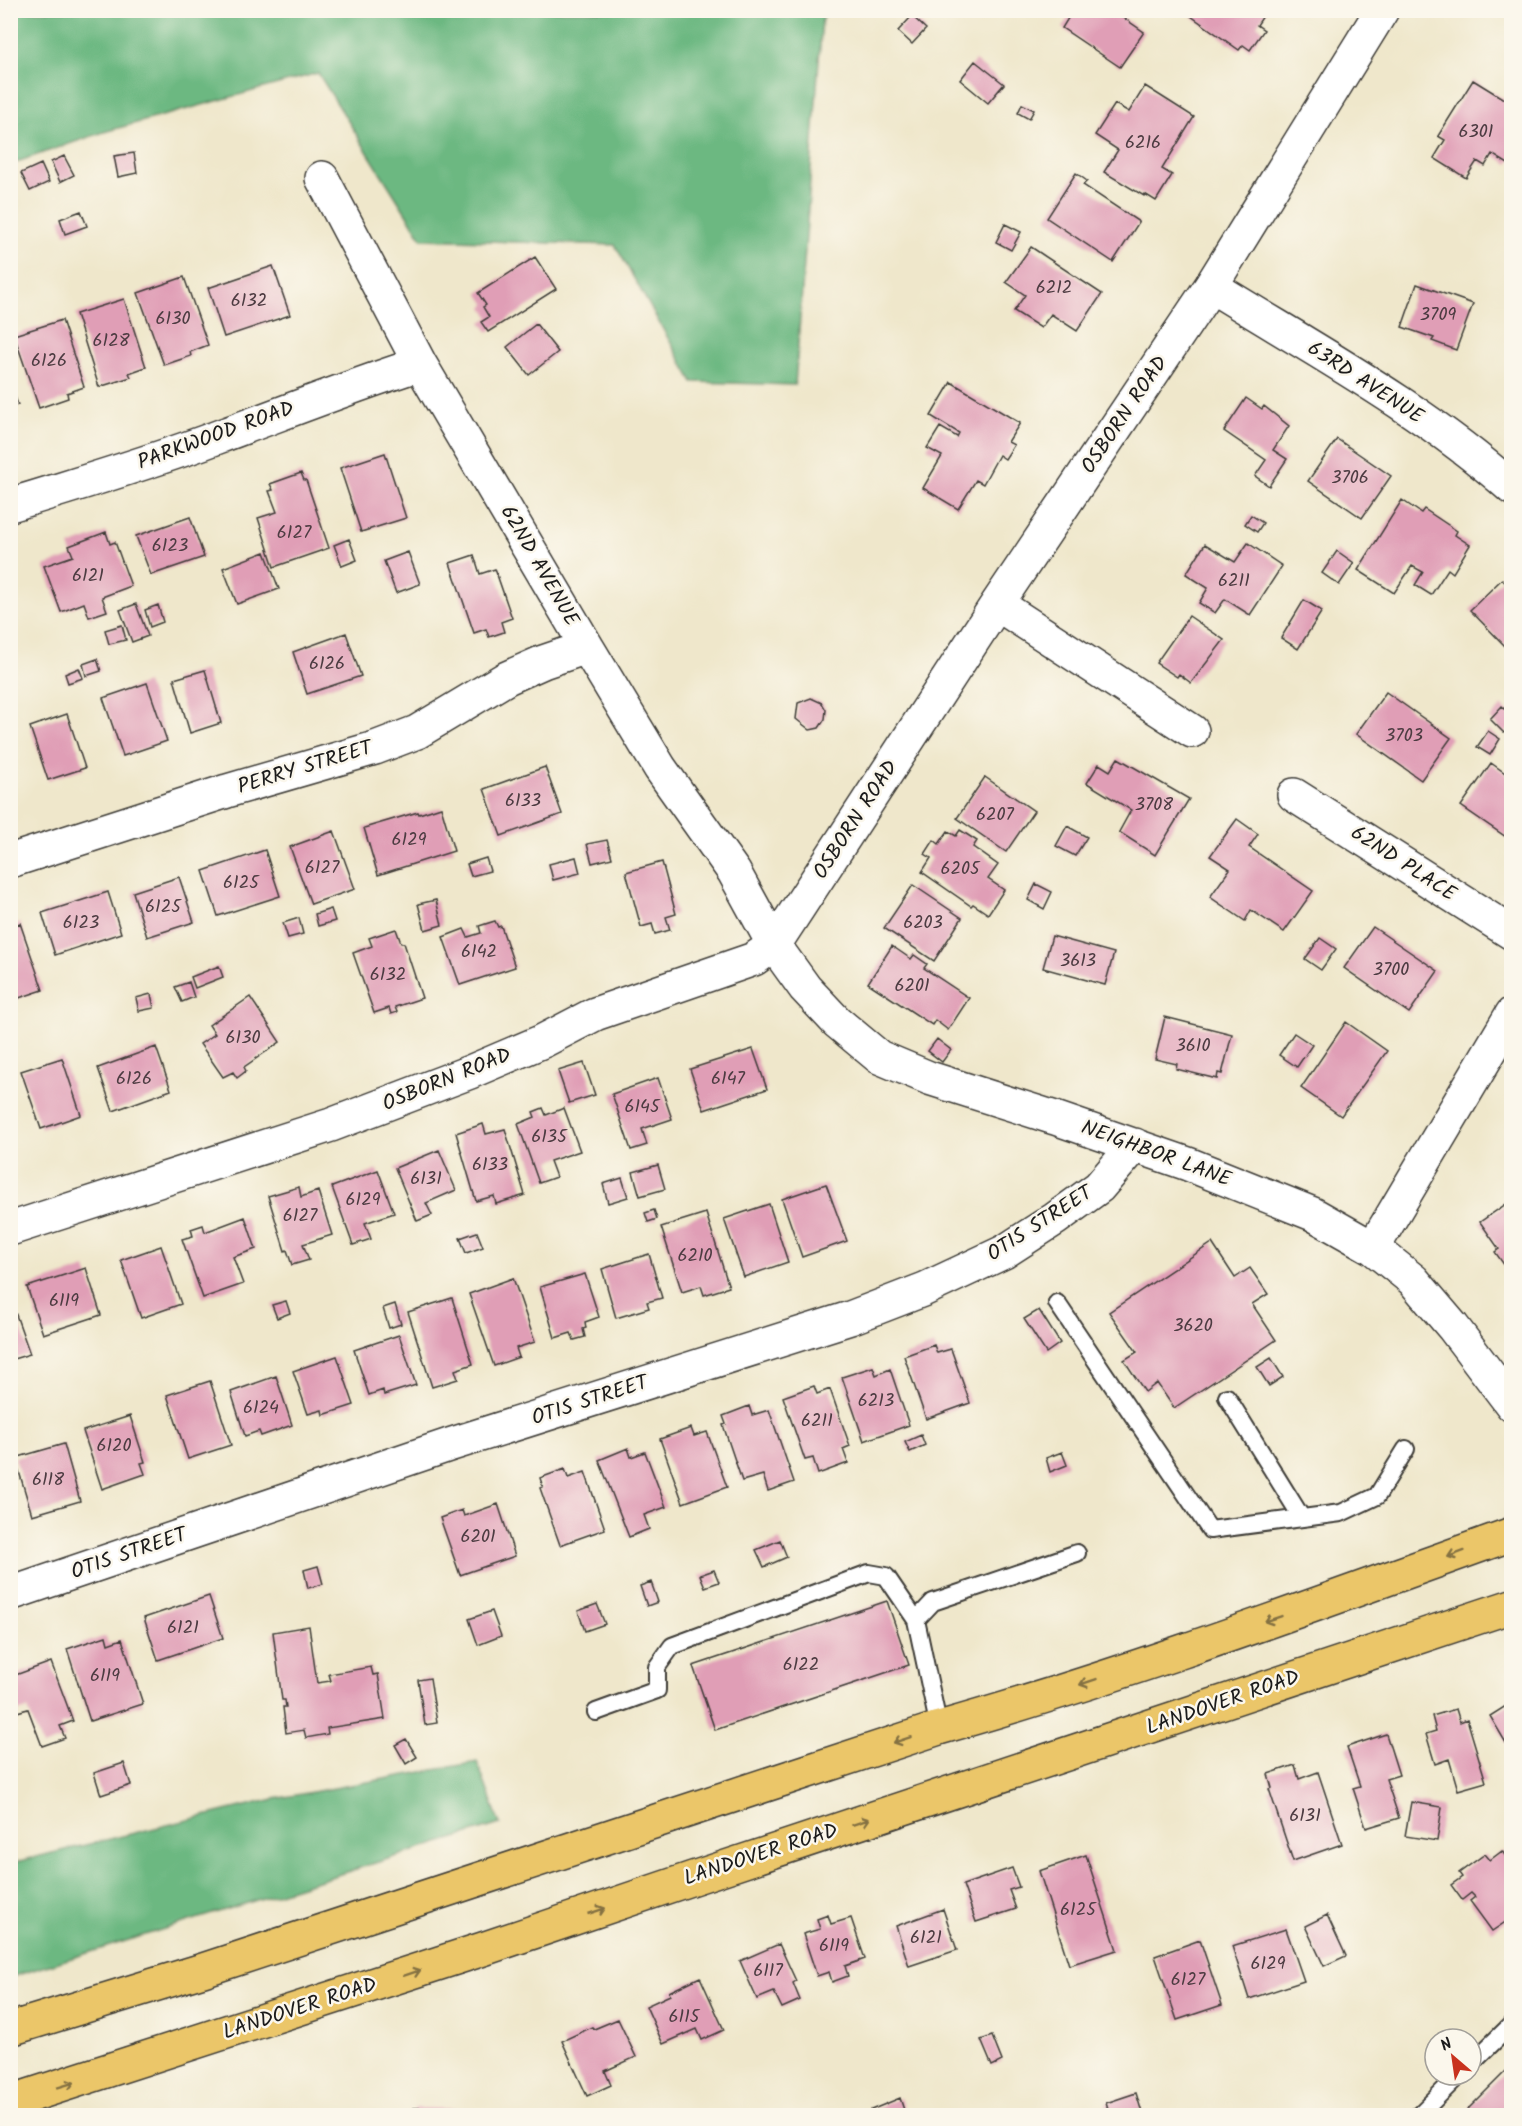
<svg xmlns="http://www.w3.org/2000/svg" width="1522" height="2126" font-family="Kalam,sans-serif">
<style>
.forest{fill:#6cb881;stroke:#446a4e;stroke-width:1.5}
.building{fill:#e09eb6}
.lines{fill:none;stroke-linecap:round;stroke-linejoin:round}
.lane-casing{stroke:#3c3a36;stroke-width:20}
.street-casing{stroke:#3c3a36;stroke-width:36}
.primary-casing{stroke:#3c3a36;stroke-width:36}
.lane{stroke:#fff;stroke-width:16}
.street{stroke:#fff;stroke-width:33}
.primary{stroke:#ebc669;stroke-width:33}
.oneway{stroke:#847142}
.labels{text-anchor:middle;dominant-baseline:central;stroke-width:5;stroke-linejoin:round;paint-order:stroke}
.number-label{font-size:18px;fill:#4d3c42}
.street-label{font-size:21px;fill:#1c1c1c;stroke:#fbf7ec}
</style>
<rect width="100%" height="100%" fill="#fbf7ec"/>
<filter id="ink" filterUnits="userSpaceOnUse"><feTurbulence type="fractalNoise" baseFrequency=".0167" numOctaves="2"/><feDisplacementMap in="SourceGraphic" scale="12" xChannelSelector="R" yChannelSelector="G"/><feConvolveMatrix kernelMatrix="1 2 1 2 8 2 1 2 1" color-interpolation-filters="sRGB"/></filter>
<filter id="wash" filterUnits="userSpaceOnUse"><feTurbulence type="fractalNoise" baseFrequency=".008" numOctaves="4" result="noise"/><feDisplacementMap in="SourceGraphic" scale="24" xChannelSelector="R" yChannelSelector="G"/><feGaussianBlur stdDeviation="1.35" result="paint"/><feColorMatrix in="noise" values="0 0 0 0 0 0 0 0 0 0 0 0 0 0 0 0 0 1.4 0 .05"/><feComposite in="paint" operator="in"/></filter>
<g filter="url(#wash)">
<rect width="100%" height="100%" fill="#efe7cb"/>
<path class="forest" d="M10,11h819l-7,8 -27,366 -102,-3 -78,-137 -193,-6 -104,-166 -214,59 -93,32z
M477,1762l23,62 -489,153v-114l263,-64z"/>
<g id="blocks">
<path class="building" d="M1073,10h39l32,22 -24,35 -58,-39z
M1195,10h72l-10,15 7,5 -14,20 -7,-5 -4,5 -48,-34z
M912,16l14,13 -14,15 -14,-13z
M975,61l29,23 -16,19 -28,-23z
M1473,80l39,24v20l-3,3 3,1v31l-4,5 -16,-10 -7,12 -8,-5 -11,17 -32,-20 11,-18 -7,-4z
M1145,86l49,31 -32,52 10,6 -16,26 -11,-7 -1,2 -40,-24 14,-22 -23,-15 20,-31 14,8z
M1022,104l12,6 -5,9 -11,-6z
M134,153l3,20 -19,4 -4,-21z
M64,156l10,19 -14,7 -9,-20z
M41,164l8,18 -19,9 -9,-18z
M1076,173l11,8 -4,4 56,37 -26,40 -66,-44z
M81,211l6,15 -22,8 -5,-15z
M1005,224l16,8 -10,18 -15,-8z
M1031,247l71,47 -25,37 -26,-17 -10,14 -27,-17 11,-16 -19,-13z
M535,257l21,32 -68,43 -7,-10 8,-5 -6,-10 3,-2 -8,-12z
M273,266l17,49 -66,22 -16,-49z
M184,277l24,68 -18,7 1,4 -27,9 -26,-72z
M1417,284l56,20 -17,46 -24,-9 2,-3 -32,-11z
M124,299l22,68 -17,6 2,4 -32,10 -23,-73z
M62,320l22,67 -17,6 1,5 -29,10 -25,-73z
M536,324l22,28 -29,23 -22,-28z
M951,382l69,41 -12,19 6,3 -9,14 -6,-4 -16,29 -7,-4 -18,29 -35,-21 19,-32 -15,-8 13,-21 17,10 2,-4 -28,-17z
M10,383l8,22 -8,2z
M1246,398l16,11 2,-3 25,20 -16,24 14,9 -18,27 -14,-10 11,-16 -42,-29z
M1337,439l54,37 -29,42 -54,-37z
M385,453l21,65 -45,14 -21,-64z
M301,473l3,7h2l23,68 -55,19 -16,-49 19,-6 -8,-21 4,-1 -3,-6z
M1402,500l19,13 3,-4 33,22 -2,4 15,10 -17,28 -5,-4 -17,26 -16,-10 8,-13 -11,-6 -18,27 -36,-23z
M1251,515l12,8 -6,9 -12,-8z
M190,517l14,40 -53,18 -15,-39z
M106,532l4,12 5,-2 16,44 -29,11 5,14 -18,6 -5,-14 -23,9 -17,-46 29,-10 -4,-10z
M349,539l8,21 -15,6 -8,-21z
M1248,543l34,23 -32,49 -25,-16 -10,14 -16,-10 9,-15 -22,-14 19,-30 30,18z
M1337,551l17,12 -15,22 -17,-12z
M265,552l14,37 -42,15 -14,-36z
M408,552l12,32 -24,9 -12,-32z
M474,555l6,19 15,-5 17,49 -11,4 3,10 -15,5 -3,-8 -12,4 -24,-70z
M1502,579l10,11v50l-7,6 -35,-36z
M1304,600l18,11 -24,38 -17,-11z
M136,604l12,32 -16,6 -12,-32z
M158,605l5,17 -13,5 -5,-17z
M1189,616l35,24 -33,43 -12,-9 -2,3 -21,-14z
M122,625l4,15 -17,4 -4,-14z
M346,633l15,43 -54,18 -14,-42z
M97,659l4,12 -15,5 -3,-12z
M79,668l4,10 -15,5 -3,-9z
M205,670l16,53 -31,10 -16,-54z
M147,683l20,58 -44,15 -20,-58z
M1386,692l65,46 -30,42 -65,-46z
M811,698l11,5 4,7 -1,9 -6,9 -9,2 -14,-11 2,-16z
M1502,706l10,10v10l-8,7 -14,-14z
M67,714l18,54 -37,12 -18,-53z
M1488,731l12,8 -10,16 -13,-8z
M1118,758l71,41 -34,56 -36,-23 12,-22 -44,-27 12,-19 11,7z
M1491,763l21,15v63l-51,-35z
M545,767l17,47 -61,22 -17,-47z
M985,777l49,34 -28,41 -49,-34z
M441,807l13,44 -76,24 -14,-47 54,-16 1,2z
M1237,819l21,15 -9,13 64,44 -29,41 -33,-22 -6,11 -35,-24 20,-28 -20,-13z
M1067,826l20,11 -12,19 -19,-10z
M960,830l17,11 -4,6 25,18 -10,14 16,11 -16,24 -15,-10 -2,2 -49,-34 9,-14 -6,-4 9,-14 5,4 9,-13 8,5z
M334,831l21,58 -44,15 -21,-57z
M607,840l5,18 -20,5 -5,-19z
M265,850l15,46 -62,20 -15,-45z
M576,857l4,16 -27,7 -4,-16z
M486,858l4,13 -19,5 -4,-12z
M662,862l14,52 -10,3 4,13 -15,4 -3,-10 -11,3 -15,-55z
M179,877l15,45 -47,15 -14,-45z
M1036,884l16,8 -8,17 -16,-9z
M913,885l49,33 -28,43 -50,-33z
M108,892l13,41 -66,22 -13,-42z
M436,900l6,25 -17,5 -7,-26z
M331,909l4,12 -17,5 -3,-12z
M299,918l4,16 -15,4 -5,-15z
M495,921l3,6 3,-1 14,41 -55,18 -17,-48 21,-8 4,8 13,-4 -2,-7z
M20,923l23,67 -33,11v-74z
M1373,927l65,44 -29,42 -65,-45z
M396,929l5,14h3l18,55 -27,9 2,5 -6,2 -2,-6 -15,5 -21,-60 19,-7 -3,-8z
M1052,936l62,17 -9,32 -62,-17z
M1320,938l16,11 -15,21 -16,-11z
M892,946l19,13 3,-4 13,9 -3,4 45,30 -21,32 -13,-10 -3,5 -64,-42z
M219,966l4,11 -28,11 -4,-11z
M189,982l5,15 -12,5 -7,-15z
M151,994l3,14 -15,3 -3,-13z
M250,997l30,45 -36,25 2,4 -9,7 -4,-6 -10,5 -23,-33 15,-10 -6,-9z
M1165,1017l67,17 -10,40 -4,-1 -1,6 -41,-10 1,-5 -22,-5z
M1346,1022l41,29 -46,65 -40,-28z
M1294,1033l18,12 -15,22 -18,-12z
M937,1039l14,11 -9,12 -14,-11z
M156,1047l15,43 -58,21 -15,-43z
M753,1049l14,40 -63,21 -14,-41z
M62,1058l19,57 -40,14 -20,-58z
M584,1063l11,32 -26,8 -11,-32z
M658,1078l14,41 -30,10 5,16 -16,5 -19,-56z
M543,1108l3,7 18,-7 16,43 -30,10 6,16 -17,6 -21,-59 17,-7 -2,-5z
M483,1124l3,10 19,-5 20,66 -29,9 -2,-8 -18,5 -20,-68z
M439,1150l17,40 -30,13 6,12 -15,6 -22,-53z
M658,1165l7,24 -25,7 -7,-24z
M378,1170l16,43 -29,10 6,16 -18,6 -21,-58z
M622,1178l6,19 -20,6 -5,-19z
M826,1184l21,57 -45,16 -20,-58z
M299,1187l2,10 17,-6 14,44 -29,9 6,16 -17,5 -5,-15 -2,1 -17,-55z
M1512,1200v76l-17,-24 4,-3 -19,-27z
M769,1204l19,58 -44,15 -20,-58z
M654,1210l3,9 -9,3 -3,-9z
M706,1213l23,74 -25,8 -3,-9 -19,6 -21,-65z
M245,1217l11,32 -23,8 10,27 -40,14 -21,-59 11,-3 -2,-7 12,-4 2,7z
M477,1232l6,15 -17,6 -6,-15z
M1212,1243l23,35 15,-10 18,26 -16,10 24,36 -102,68 -17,-25 -12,9 -21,-32 13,-8 -28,-40z
M161,1246l20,58 -40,14 -20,-58z
M649,1254l13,44 -15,4 2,6 -33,10 -14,-49z
M86,1268l15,47 -58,19 -16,-47z
M585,1274l14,43 -14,5 1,6 -3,1 2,8 -11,3 -3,-7 -16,5 -15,-51z
M513,1278l22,64 -19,6 3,9 -25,9 -25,-72z
M10,1298l20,56 -20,6z
M452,1298l21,66 -18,6 3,9 -26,8 -24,-75z
M286,1301l4,12 -13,5 -5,-13z
M395,1304l6,20 -12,4 -6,-20z
M1039,1310l21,33 -14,10 -22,-34z
M399,1335l17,50 -32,10 -1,-5 -14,5 -15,-45z
M934,1345l3,8 14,-4 19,54 -44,16 -22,-63z
M337,1356l17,49 -31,10 -1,-5 -14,4 -15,-43z
M1271,1358l12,19 -14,9 -12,-19z
M873,1367l3,8 14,-6 19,56 -45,16 -22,-64z
M276,1376l16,49 -31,11 -2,-5 -14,5 -14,-44z
M210,1381l21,64 -43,14 -21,-64z
M814,1386l3,8 13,-5 20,57 -7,3 5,14 -30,11 -5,-16 -8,2 -22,-63z
M749,1406l3,9 17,-5 25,72 -26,9 -5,-16 -21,6 -19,-56 3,-1 -3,-8z
M130,1416l15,46 -4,1 4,11 -43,15 -19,-58z
M691,1428l3,8 13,-4 20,55 -44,16 -23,-64z
M921,1435l4,10 -15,7 -5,-10z
M64,1444l16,57 -48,14 -17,-57z
M628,1448l3,9 14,-5 21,55 -22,8 5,14 -20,8 -30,-77z
M1062,1452l5,13 -17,7 -4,-14z
M565,1469l3,9 17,-6 20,57 -45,16 -20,-57 3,-1 -3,-9z
M498,1504l17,52 -55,19 -20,-57 22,-8 2,6z
M780,1540l7,17 -23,10 -8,-17z
M318,1566l5,18 -15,4 -4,-18z
M714,1570l5,12 -14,5 -5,-12z
M651,1582l7,20 -11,4 -7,-20z
M209,1596l14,42 -65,22 -14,-42z
M887,1601l22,64 -194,65 -22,-64z
M597,1604l8,20 -20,7 -7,-20z
M492,1611l9,25 -23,9 -9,-26z
M309,1626l8,57 14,-2 -2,-7 42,-7 2,8 5,-1 7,45 -58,9 1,6 -22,4 -2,-8 -18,3 -3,-26h3l-1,-7h-3l-9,-68z
M106,1636l2,8 14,-5 21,65 -53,17 -23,-72z
M51,1662l22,59 -13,5 5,12 -23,8 -14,-37 -11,3 -7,-18v-17z
M430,1678l7,45 -12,2 -7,-45z
M1512,1702v37l-6,4 -16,-27z
M1456,1709l4,13 7,-3 19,63 -28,8 -9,-31 -14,5 -9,-30 10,-3 -4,-15z
M1386,1734l13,41 -13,4 13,39 -33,10 -13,-40 7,-2 -13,-39z
M406,1739l11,18 -11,7 -11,-19z
M124,1763l7,22 -30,10 -7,-22z
M1295,1765l4,14 19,-7 24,72 -49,17 -24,-72 3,-1 -4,-14z
M1411,1802l31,5 -5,34 -32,-5z
M1502,1851l7,10 3,-2v69l-5,-7 -15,10 -22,-30 5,-4 -4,-4 -9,7 -11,-15 11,-8 -3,-4 26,-19 5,6z
M1086,1855l31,95 -48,15 -30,-94z
M1012,1868l7,19 -10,3 7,19 -40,13 -13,-37z
M943,1909l14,41 -48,16 -13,-40z
M828,1915l3,9 20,-6 14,41 -20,7 3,10 -16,6 -3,-10 -12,4 -14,-42 17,-5 -3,-10z
M1327,1915l19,41 -22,10 -19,-40z
M1286,1929l18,52 -55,18 -17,-53z
M1200,1940l22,65 -45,15 -22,-64z
M779,1944l17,37 -3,2 7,17 -18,8 -8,-16 -17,7 -17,-38z
M700,1977l24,53 -22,10 -5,-11 -34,15 -17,-38 24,-11 -1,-3z
M618,2019l18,38 -31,14 6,14 -24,11 -25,-55 30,-14 2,2z
M992,2036l10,25 -10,5 -11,-26z
M1512,2065v51h-38l-6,-7z
M1136,2093l7,23h-33l-4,-13z
M900,2098l6,18h-33l-2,-6z
M414,2108l53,1 -1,7h-52z"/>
</g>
</g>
<g filter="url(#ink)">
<use href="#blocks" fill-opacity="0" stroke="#3c3a36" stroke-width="1.5"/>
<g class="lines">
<defs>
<path id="lane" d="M1057,1303l153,227 131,-17 36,-17 29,-47
M1227,1397l75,121
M596,1712l61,-22v-23l15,-21 197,-73 17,3 30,44
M939,1728l-23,-108 17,-18 144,-49
M1471,2064l41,-40
M1418,2116l41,-41"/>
<path id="street" d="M322,178l98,186 167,283 73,121 74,104 40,73 31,43 32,34 42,35 50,21 126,40 133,46 125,50 60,34 40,32 40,47 59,78
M1211,286c103,64 211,122 301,202
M10,505c70,-22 140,-42 208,-68 68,-25 133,-51 202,-73
M997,604l195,127
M1294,795l218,138
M10,861l217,-70 148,-43 42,-16 90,-54 36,-16 44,-15
M10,1229l321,-104 139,-53 73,-31 52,-27 159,-55 20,-14 223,-341 214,-318 171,-276
M1373,1248l139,-234
M10,1594l439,-149 401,-127 75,-29 79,-37 51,-33 44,-32 36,-42"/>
<path id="primary" d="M10,2029l193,-59 736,-242c194,-55 383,-126 573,-194
M10,2102l473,-153 210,-71 819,-272"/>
</defs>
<use href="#lane" class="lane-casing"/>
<use href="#street" class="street-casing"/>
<use href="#primary" class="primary-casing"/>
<use href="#lane" class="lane"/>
<use href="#street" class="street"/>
<use href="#primary" class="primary"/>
</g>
<defs><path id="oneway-shaft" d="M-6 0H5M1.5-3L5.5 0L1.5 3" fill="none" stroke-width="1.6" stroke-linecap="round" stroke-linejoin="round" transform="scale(1.5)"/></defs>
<g class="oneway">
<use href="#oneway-shaft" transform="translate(1456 1554) rotate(160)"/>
<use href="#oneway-shaft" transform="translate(1273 1619) rotate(161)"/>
<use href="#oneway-shaft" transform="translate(1088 1682) rotate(161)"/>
<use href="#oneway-shaft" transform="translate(902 1740) rotate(162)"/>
<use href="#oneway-shaft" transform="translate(861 1822) rotate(-18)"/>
<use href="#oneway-shaft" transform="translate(597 1911) rotate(-19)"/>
<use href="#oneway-shaft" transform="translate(412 1973) rotate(-18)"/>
<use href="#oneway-shaft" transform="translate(66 2085) rotate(-17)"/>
</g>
</g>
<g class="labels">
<g class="number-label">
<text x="1476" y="132">6301</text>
<text x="1143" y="143">6216</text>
<text x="1054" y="288">6212</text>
<text x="249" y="301">6132</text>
<text x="1438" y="315">3709</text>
<text x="173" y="319">6130</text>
<text x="111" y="341">6128</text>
<text x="49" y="361">6126</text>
<text x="1350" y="478">3706</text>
<text x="294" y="533">6127</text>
<text x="170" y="546">6123</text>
<text x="88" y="576">6121</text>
<text x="1234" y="581">6211</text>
<text x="327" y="664">6126</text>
<text x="1404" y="736">3703</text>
<text x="523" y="801">6133</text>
<text x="1154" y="805">3708</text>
<text x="995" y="815">6207</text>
<text x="409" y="840">6129</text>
<text x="322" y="868">6127</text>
<text x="960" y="869">6205</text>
<text x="241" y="883">6125</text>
<text x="163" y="907">6125</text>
<text x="81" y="923">6123</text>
<text x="923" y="923">6203</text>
<text x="479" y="952">6142</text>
<text x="1078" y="961">3613</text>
<text x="1391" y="970">3700</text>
<text x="388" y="975">6132</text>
<text x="912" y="986">6201</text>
<text x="243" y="1038">6130</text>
<text x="1193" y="1046">3610</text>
<text x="134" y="1079">6126</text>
<text x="728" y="1079">6147</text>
<text x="642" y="1107">6145</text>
<text x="549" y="1137">6135</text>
<text x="490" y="1165">6133</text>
<text x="426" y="1179">6131</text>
<text x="363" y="1200">6129</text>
<text x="300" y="1216">6127</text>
<text x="695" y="1256">6210</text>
<text x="64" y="1301">6119</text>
<text x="1193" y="1326">3620</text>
<text x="876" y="1401">6213</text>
<text x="261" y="1408">6124</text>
<text x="817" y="1421">6211</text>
<text x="114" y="1446">6120</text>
<text x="48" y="1480">6118</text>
<text x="478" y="1537">6201</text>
<text x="183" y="1628">6121</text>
<text x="801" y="1665">6122</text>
<text x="105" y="1676">6119</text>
<text x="1305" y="1816">6131</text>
<text x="1078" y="1910">6125</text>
<text x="926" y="1938">6121</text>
<text x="834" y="1946">6119</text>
<text x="1268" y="1964">6129</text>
<text x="768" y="1971">6117</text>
<text x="1188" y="1980">6127</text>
<text x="684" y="2017">6115</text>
</g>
<g class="street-label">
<text transform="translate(1365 383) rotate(33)">63RD AVENUE</text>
<text transform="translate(1125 415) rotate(-56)">OSBORN ROAD</text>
<text transform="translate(216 436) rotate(-20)">PARKWOOD ROAD</text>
<text transform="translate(539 566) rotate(60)">62ND AVENUE</text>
<text transform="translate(305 768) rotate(-17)">PERRY STREET</text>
<text transform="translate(856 820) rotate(-57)">OSBORN ROAD</text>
<text transform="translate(1403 864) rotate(33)">62ND PLACE</text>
<text transform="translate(447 1080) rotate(-22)">OSBORN ROAD</text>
<text transform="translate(1156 1154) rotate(20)">NEIGHBOR LANE</text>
<text transform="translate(1040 1224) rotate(-33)">OTIS STREET</text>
<text transform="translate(590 1401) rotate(-18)">OTIS STREET</text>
<text transform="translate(129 1554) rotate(-19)">OTIS STREET</text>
<text transform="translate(1223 1703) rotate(-19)">LANDOVER ROAD</text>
<text transform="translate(761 1855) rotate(-18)">LANDOVER ROAD</text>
<text transform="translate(300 2009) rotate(-18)">LANDOVER ROAD</text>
</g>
</g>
<rect width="1522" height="2126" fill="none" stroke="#fbf7ec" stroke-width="36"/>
<g transform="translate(1453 2057) rotate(331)"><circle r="28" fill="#fbf7ec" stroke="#a29f99" stroke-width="1.5"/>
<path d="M0-4.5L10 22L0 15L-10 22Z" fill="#c8321e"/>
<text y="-9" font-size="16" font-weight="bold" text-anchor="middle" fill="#1c1c1c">N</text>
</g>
</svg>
